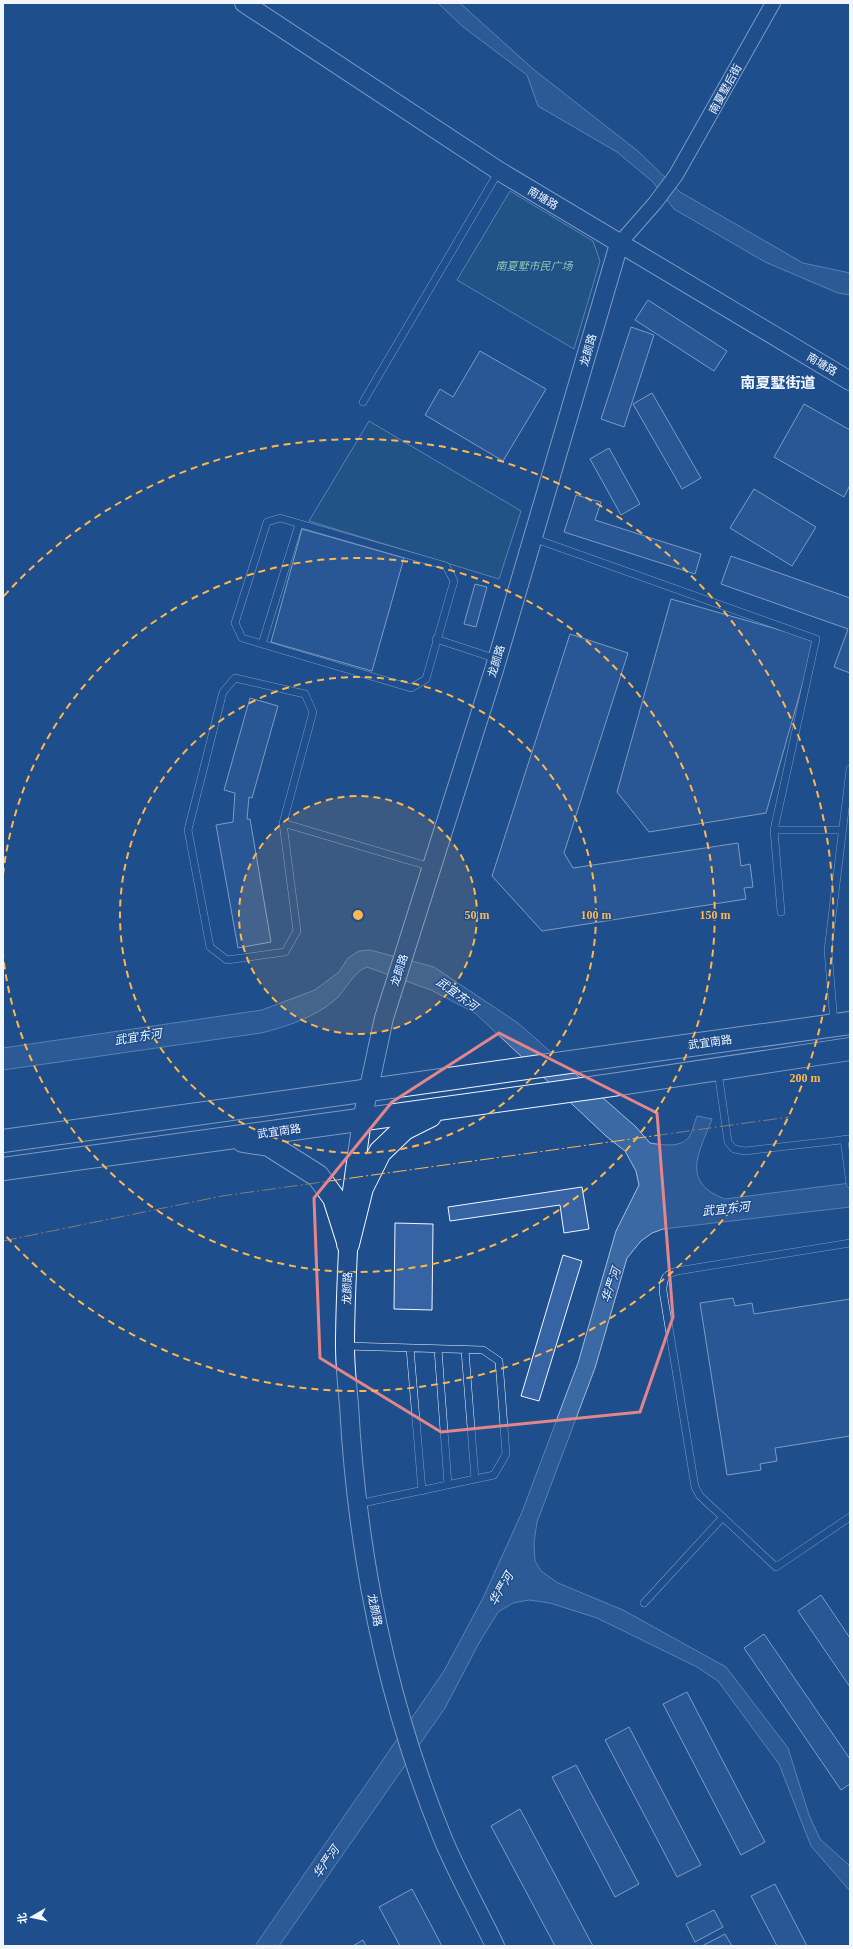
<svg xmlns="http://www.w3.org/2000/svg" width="853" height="1949" font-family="'Times New Roman','Noto Sans SC',serif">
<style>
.green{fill:#245a82;stroke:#a8bbd7}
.water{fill:#3b69a3;stroke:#a8bbd7}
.building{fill:#3563a3;stroke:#f2f6ff}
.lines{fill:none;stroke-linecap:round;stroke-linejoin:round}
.service-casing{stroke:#f2f6ff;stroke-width:8}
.minor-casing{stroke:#f2f6ff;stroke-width:16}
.tertiary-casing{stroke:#f2f6ff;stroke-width:20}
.primary-casing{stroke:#f2f6ff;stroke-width:24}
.service{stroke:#1f4e8c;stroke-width:7}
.minor{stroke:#1f4e8c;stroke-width:14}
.tertiary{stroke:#1f4e8c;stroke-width:18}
.primary{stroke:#1f4e8c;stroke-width:22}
.power{stroke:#ffb74d;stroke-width:1;stroke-dasharray:14 3 2 3;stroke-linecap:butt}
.marked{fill:none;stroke:#e38589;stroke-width:3;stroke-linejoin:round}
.ring{fill:none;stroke:#ffb74d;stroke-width:2;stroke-dasharray:7 5}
.labels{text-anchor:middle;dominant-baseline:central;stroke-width:3;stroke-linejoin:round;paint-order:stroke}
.street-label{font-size:11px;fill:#f2f6ff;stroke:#1f4e8c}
.park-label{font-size:11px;font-style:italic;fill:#97c8a6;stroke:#1f4e8c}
.water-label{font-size:12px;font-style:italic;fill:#f2f6ff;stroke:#1f4e8c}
.district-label{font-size:15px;font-weight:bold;fill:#f2f6ff;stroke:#1f4e8c}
.centre{fill:#ffb74d;stroke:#1f4e8c;stroke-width:2}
.ring-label{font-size:12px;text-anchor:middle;font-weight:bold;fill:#ffb74d;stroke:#1f4e8c;stroke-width:3;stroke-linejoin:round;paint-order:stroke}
</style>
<rect width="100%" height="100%" fill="#1f4e8c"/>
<path class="green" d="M510,191l83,50 7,20 -26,88 -117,-69z
M369,421l152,90 -22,68 -190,-58z"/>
<path class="water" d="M438,3h22l73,66 106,83 41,40 123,71 47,10v22l-12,-2 -73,-31 -91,-53 -21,-27 -36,-30 -79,-46 -11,-31 -65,-49z
M370,950l64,17 84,56 118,104 14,16c12,2 31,5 39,-6 4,-5 5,-15 8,-21l15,3c-13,34 -32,63 13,80l125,-16v24l-187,22 -11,4 -11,8 -14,17 -32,110 -58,154 -3,21 1,18 6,10 17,12 65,27 103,57 62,81 21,67 11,24 30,27v25l-39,-45 -32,-82 -61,-83 -21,-14 -100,-49 -47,-15 -21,-3 -16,3 -15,9 -19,31 -34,65 -166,238h-24l189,-275 40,-75 38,-84 56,-149 38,-132 23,-46 -3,-14 -11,-20 -19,-15 -131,-123 -44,-23 -64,-23c-14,5 -21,23 -32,33 -20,17 -49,27 -74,33l-258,37v-22l259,-38 53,-20 24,-18 9,-14 11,-7z"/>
<path class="building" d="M648,300l79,51 -13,20 -79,-51z
M631,327l23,8 -30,92 -23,-8z
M480,351l66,38 -43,72 -78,-46 15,-26 13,8z
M652,393l49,85 -19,11 -49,-85z
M804,404l46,26v55l-6,12 -70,-40z
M609,448l31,56 -19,11 -31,-56z
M754,489l62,38 -24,39 -62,-38z
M576,495l25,7 -6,18 106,34 -6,20 -131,-42z
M302,529l102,29 -32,113 -101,-29z
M731,556l119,42v75l-16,-6 14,-38 -127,-45z
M475,584l12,3 -11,40 -12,-3z
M671,599l144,41 -49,173 -117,19 -32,-40z
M570,634l58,19 -64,200 9,15 165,-25 3,23 9,-2 3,23 -9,1 2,11 -204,32 -50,-55z
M250,698l28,8 -26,92 -3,-1 -2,22h3l21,123 -33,6 -22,-123 17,-3 2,-29 -11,-3z
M582,1187l7,42 -25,4 -4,-28 -110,16 -2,-14z
M395,1223l38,1 -1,86 -38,-1z
M563,1255l19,6 -43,140 -18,-5z
M733,1298l2,8 17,-3 2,11 96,-15v137l-75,12 2,13 -17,3 1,6 -34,5 -27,-172z
M821,1595l29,43v49l-52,-76z
M764,1634l86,125v25l-9,6 -97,-142z
M687,1692l78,150 -24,13 -78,-151z
M629,1727l72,138 -24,12 -72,-137z
M576,1765l63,119 -24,13 -63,-120z
M520,1809l73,137h-38l-64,-120z
M775,1884l32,62h-30l-26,-50z
M412,1889l30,57h-42l-21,-39z
M714,1910l9,17 -28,15 -9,-18z
M725,1934l7,12h-30z
M363,1940l3,6h-13z"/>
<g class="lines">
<defs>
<path id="service" d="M363,402l136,-231
M280,518l166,48 8,15 -28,98 -15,9 -169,-50 -7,-15 32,-101z
M533,538l283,101 -42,191 7,82
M436,639l61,20
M262,644l37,-120
M235,678l70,16 8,18 -30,111 14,108 -12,21 -58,8 -17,-13 -22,-117 35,-138z
M283,823l148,44
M774,830h68
M834,1023l-6,-73 22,-181
M718,1071l10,71 6,7 11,2 105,-12
M844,1139l6,45
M850,1243l-173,28c-12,3 -14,8 -14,20l32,196 5,9 76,71 74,-50
M345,1346l138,4 16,11 7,93 -12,21 -136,29
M410,1348l12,143
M438,1349l10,136
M465,1350l10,129
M644,1603l79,-86"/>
<path id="minor" d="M619,244l36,-41 21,-28 97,-172"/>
<path id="tertiary" d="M244,3l255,168 351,210
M350,1205l12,-85 22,-102 110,-348 125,-426
M349,1231c-2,38 -4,76 -4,115 0,19 2,39 4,59 8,148 38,297 94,434 15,36 35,71 52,107"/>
<path id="primary" d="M3,1141l847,-118
M243,1141l26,4 49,31 16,22 14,44
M3,1169l609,-84 238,-36
M348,1244l14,-56 18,-36 24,-23 26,-13"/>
</defs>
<use href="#service" class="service-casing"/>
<use href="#minor" class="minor-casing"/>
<use href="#tertiary" class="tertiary-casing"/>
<use href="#primary" class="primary-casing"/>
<use href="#service" class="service"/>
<use href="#minor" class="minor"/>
<use href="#tertiary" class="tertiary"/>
<use href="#primary" class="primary"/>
<path class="power" d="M3,1241l219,-45 567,-79"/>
</g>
<path d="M0 0H853V1949H0ZM499,1033l158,80 16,204 -33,95 -199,20 -121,-74 -6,-160 78,-96z" fill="#1f4e8c" fill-opacity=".55" fill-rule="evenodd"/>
<path class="marked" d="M499,1033l158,80 16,204 -33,95 -199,20 -121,-74 -6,-160 78,-96z"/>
<circle cx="358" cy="915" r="119" fill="#ffb74d" fill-opacity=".12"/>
<g class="ring">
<circle cx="358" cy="915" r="119"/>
<circle cx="358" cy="915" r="238"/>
<path d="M3 875A357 357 0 1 1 3 955"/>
<path d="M4 596A476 476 0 1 1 4 1234"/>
</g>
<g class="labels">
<g class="street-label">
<text transform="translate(725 89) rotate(-61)">南夏墅后街</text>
<text transform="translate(543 198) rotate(31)">南塘路</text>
<text transform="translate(588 350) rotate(-74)">龙颜路</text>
<text transform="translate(822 364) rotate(31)">南塘路</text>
<text transform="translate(496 661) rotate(-73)">龙颜路</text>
<text transform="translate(399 970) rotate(-72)">龙颜路</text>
<text transform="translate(710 1042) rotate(-8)">武宜南路</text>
<text transform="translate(279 1131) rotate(-8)">武宜南路</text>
<text transform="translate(347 1288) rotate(-88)">龙颜路</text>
<text transform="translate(375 1610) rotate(78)">龙颜路</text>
</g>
<g class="park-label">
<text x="534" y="266">南夏墅市民广场</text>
</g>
<g class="water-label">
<text transform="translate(457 994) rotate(36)">武宜东河</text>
<text transform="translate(138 1037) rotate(-9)">武宜东河</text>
<text transform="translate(726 1209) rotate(-6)">武宜东河</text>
<text transform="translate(611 1285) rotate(-71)">华严河</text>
<text transform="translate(501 1589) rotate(-60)">华严河</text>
<text transform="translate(326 1862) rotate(-55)">华严河</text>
</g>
<g class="district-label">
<text x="778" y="383">南夏墅街道</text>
</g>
</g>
<circle cx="358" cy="915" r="6" class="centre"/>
<g class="ring-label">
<text x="477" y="919">50 m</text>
<text x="596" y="919">100 m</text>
<text x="715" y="919">150 m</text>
<text x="805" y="1082">200 m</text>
</g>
<rect width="853" height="1949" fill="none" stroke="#f2f6ff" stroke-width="8"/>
<g transform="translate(32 1917) rotate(261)" stroke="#1f4e8c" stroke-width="3" paint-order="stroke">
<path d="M0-3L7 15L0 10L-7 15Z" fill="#f2f6ff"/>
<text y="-6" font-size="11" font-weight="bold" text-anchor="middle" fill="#f2f6ff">北</text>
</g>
</svg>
